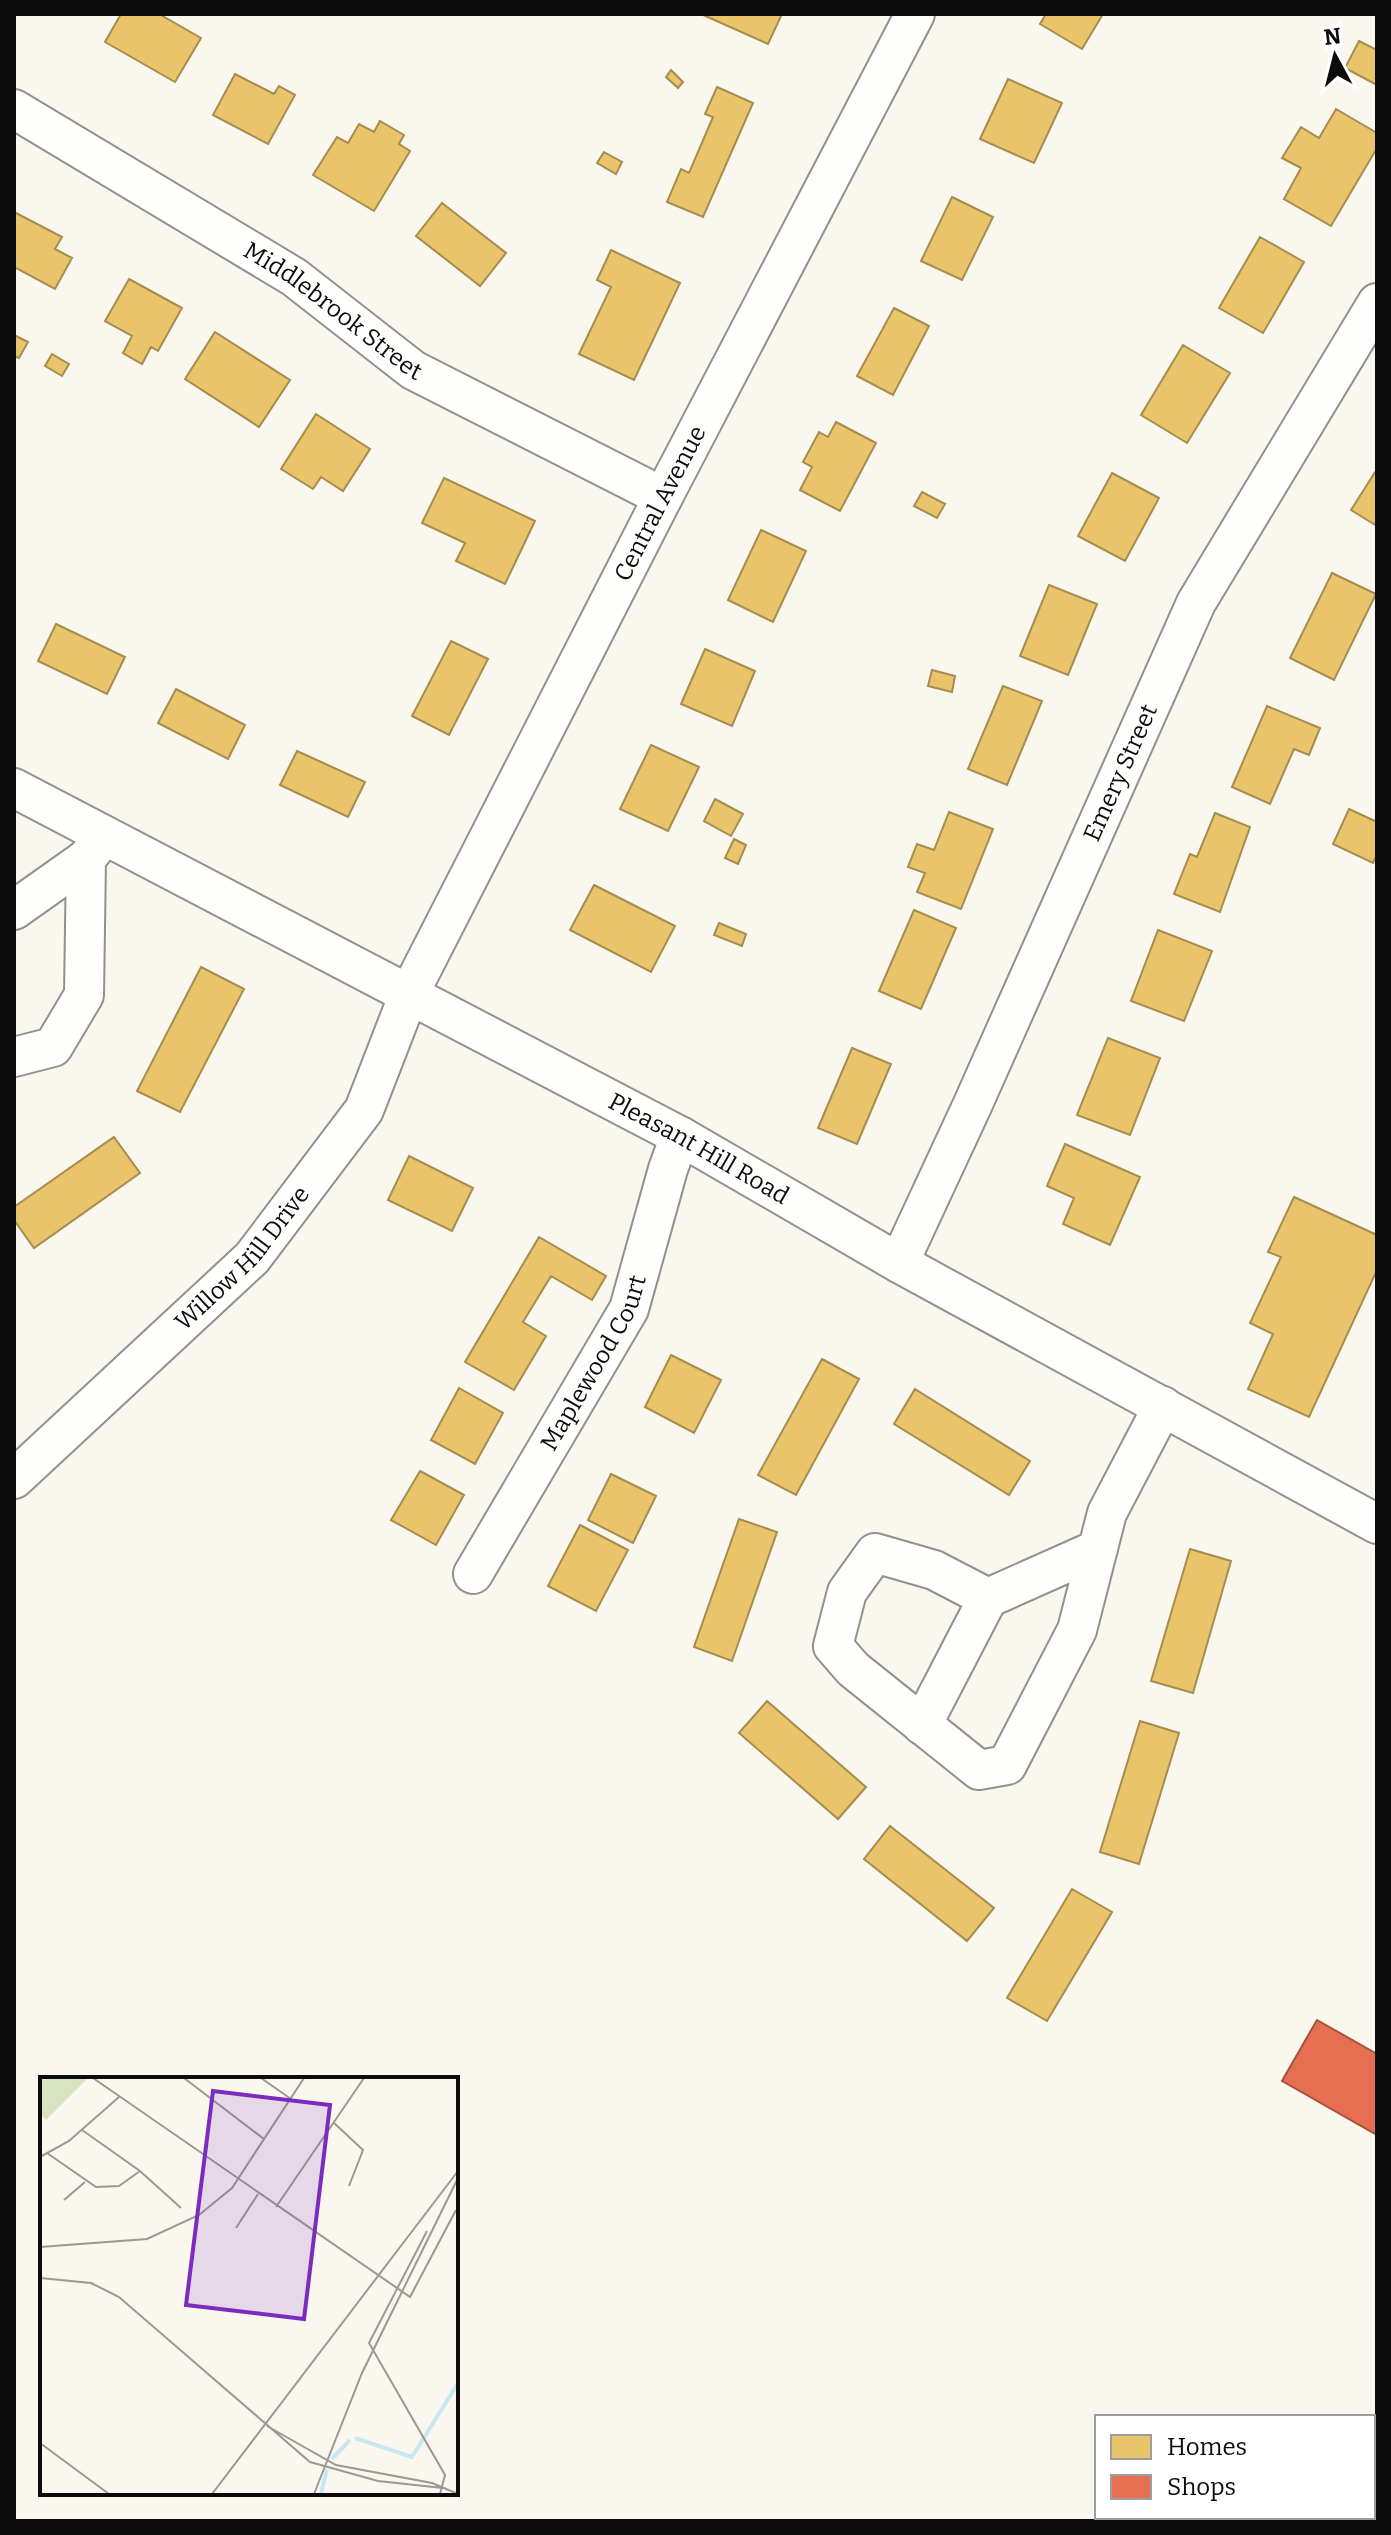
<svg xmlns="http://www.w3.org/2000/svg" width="1391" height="2535" font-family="Bitter,serif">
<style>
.homes{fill:#e9c46a;stroke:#a68c4e;stroke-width:2}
.shops{fill:#e76f51;stroke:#a5513c;stroke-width:2}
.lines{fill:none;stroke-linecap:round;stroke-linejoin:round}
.minor-casing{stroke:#93918e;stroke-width:42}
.minor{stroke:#fefefd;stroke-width:38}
.labels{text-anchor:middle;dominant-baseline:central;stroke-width:8;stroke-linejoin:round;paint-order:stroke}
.street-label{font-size:24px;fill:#0b0b0b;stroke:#fff}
.inset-river{fill:none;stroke:#c8e8f1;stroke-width:4}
.inset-road{fill:none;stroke:#9a9994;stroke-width:2}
.view{fill:#7b2cbf;fill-opacity:0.15;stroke:#7b2cbf;stroke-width:4}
.inset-edge{fill:none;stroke:#0b0b0b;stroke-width:4}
</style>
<rect width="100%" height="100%" fill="#faf7ef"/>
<path class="homes" d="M121,14h38l42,24 -26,44 -70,-40z
M701,14h81l-14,30z
M1046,14h57l-21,35 -42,-25z
M1359,41l18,9v35l-32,-17z
M671,70l12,12 -5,6 -12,-11z
M235,74l39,20 5,-8 16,9 -27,49 -55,-29z
M1008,79l54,24 -28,60 -54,-24z
M717,87l36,16 -50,114 -36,-15 14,-33 8,4 24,-56 -8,-3z
M1336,109l41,24v15l-46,78 -47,-27 17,-31 -19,-10 19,-31 18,11z
M380,121l24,14 -5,9 11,7 -36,60 -61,-36 24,-38 11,6 11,-19 15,8z
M604,152l18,10 -6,12 -19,-11z
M952,197l41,20 -31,63 -41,-19z
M442,203l64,50 -26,33 -64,-50z
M14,212l48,25 -7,12 17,9 -17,31 -41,-22z
M1260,237l44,25 -41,71 -44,-25z
M611,250l69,33 -46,97 -55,-26 32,-67 -14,-7z
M129,279l53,29 -24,43 -7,-4 -9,17 -19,-11 9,-17 -27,-15z
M894,308l35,18 -36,69 -36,-19z
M215,332l75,48 -31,47 -74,-48z
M14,335l14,7 -9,16 -5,-2z
M1183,345l47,28 -43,70 -46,-28z
M52,354l17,10 -7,12 -17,-10z
M316,414l54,35 -27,42 -22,-14 -8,12 -32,-20z
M836,422l40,21 -36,68 -40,-21 12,-23 -9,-5 16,-30 9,5z
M1377,469v57l-26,-16z
M1112,473l47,25 -34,63 -47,-25z
M444,478l91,43 -30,63 -49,-23 9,-18 -43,-20z
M922,492l23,12 -8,14 -23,-12z
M761,530l45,21 -33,71 -45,-22z
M1332,573l44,21 -42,86 -44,-22z
M1049,585l48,19 -29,71 -48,-19z
M56,624l69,33 -18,37 -69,-33z
M451,641l37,18 -39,76 -37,-19z
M705,649l50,22 -23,55 -51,-22z
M932,670l23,6 -3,16 -24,-6z
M1003,686l39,15 -35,84 -39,-16z
M176,689l69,36 -17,34 -70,-36z
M1267,706l53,22 -11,27 -15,-6 -24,55 -38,-17z
M651,745l48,22 -31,64 -48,-22z
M297,751l68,31 -17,35 -68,-32z
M715,799l28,15 -12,22 -27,-15z
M1349,809l28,13v33l-4,8 -40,-19z
M949,812l44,17 -32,80 -44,-17 8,-19 -17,-6 9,-23 17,6z
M1215,813l35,14 -30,85 -46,-18 16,-40 7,3z
M734,839l12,6 -8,19 -13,-6z
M594,885l81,41 -24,46 -81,-42z
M914,910l42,18 -35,81 -42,-18z
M719,923l27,11 -4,12 -28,-11z
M1158,930l54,21 -28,70 -53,-20z
M201,967l43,22 -64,123 -43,-21z
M1108,1038l52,20 -30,77 -53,-20z
M852,1048l39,16 -34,80 -39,-16z
M114,1137l26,36 -106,75 -20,-28v-13z
M1065,1144l75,33 -30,68 -47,-21 11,-26 -27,-12z
M409,1156l64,32 -21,43 -64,-31z
M1294,1197l83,38v35l-68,147 -61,-28 25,-55 -23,-11 31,-66 -13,-5z
M539,1237l67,39 -14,24 -41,-24 -28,46 23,14 -32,54 -49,-28z
M671,1355l50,25 -27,53 -49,-26z
M822,1359l37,20 -63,116 -38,-20z
M459,1388l44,25 -28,51 -44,-24z
M915,1389l115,72 -21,34 -115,-71z
M420,1471l44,24 -28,50 -45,-25z
M611,1474l45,22 -23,47 -45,-23z
M739,1519l38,13 -45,129 -38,-14z
M580,1525l48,25 -32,61 -48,-25z
M1190,1549l41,12 -38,132 -42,-12z
M767,1701l99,86 -28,32 -99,-86z
M1140,1721l39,12 -40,131 -39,-12z
M890,1826l104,82 -27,33 -103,-82z
M1072,1889l40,23 -65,109 -40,-23z"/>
<path class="shops" d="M1317,2020l60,34v81l-95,-54z"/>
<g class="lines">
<defs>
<g id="minor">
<path id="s1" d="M14,109l280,168 119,93 250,127"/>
<path id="s2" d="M14,788l666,348 219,127 478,261"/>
<path d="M14,910l72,-51 12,-15"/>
<path d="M14,1057l39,-10 31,-52 2,-136"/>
<path id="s3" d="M899,1263l73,-157 224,-503 181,-300"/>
<path id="s4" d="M14,1479l238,-221 112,-148 45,-116 254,-497 252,-483"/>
<path d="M1098,1549l-110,49 -54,-28 -59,-17 -28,39 -14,54 20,23 126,101 28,-5 70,-135 30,-117 56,-107"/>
<path id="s5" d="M473,1574l156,-265 39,-140 12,-33"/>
<path d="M922,1725l66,-127"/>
</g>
</defs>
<use href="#minor" class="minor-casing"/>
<use href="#minor" class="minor"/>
</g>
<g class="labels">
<g class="street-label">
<text stroke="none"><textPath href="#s1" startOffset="378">Middlebrook Street</textPath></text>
<text stroke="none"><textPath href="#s4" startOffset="1186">Central Avenue</textPath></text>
<text stroke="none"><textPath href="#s3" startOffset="538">Emery Street</textPath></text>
<text stroke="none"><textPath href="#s2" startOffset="774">Pleasant Hill Road</textPath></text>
<text stroke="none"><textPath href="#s4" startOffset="318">Willow Hill Drive</textPath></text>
<text stroke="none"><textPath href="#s5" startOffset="244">Maplewood Court</textPath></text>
</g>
</g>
<g transform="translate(40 2077)">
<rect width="418" height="418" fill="#faf7ef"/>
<path d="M0,1h48l-42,42 -6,-7z" fill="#d7e4bf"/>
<path class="inset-river" d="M315,361l57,19 46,-74M292,382l18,-19M281,417l6,-25"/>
<path class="inset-road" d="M53,1l317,219 46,-87M144,1l80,61M221,1l30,21M293,45l30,28 -14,36M42,53l58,41 41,37M7,76l49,34 23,-1 21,-15M0,80l29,-16 50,-44M24,123l21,-18M236,130l88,-129M196,151l22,-34M387,154l-58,112 76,132 -5,19M0,170l107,-8 52,-24 33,-27 72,-110M0,201l51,5 28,14 191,165 68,19 65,7M227,349l69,39 96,18 26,11M0,366l69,51M172,417l246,-323M274,417l48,-121 96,-195"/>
<path class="view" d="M173,14l117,14 -26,214 -118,-14z"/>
<rect width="418" height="418" class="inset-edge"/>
</g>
<rect width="1391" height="2535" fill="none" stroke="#0b0b0b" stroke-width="32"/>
<rect x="1095" y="2415" width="280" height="104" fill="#ffffff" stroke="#9d9d9d" stroke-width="2"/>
<rect x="1111" y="2435" width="40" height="24" fill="#e9c46a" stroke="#9d9d9d" stroke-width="2"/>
<text x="1167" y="2455" font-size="24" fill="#0b0b0b">Homes</text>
<rect x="1111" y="2475" width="40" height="24" fill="#e76f51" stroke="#9d9d9d" stroke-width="2"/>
<text x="1167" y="2495" font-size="24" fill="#0b0b0b">Shops</text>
<g transform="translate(1335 56) rotate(353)" stroke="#ffffff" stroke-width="6" paint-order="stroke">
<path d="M0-6L14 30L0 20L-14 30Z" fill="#0b0b0b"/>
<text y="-12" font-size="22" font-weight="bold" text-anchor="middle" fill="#0b0b0b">N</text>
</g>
</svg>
